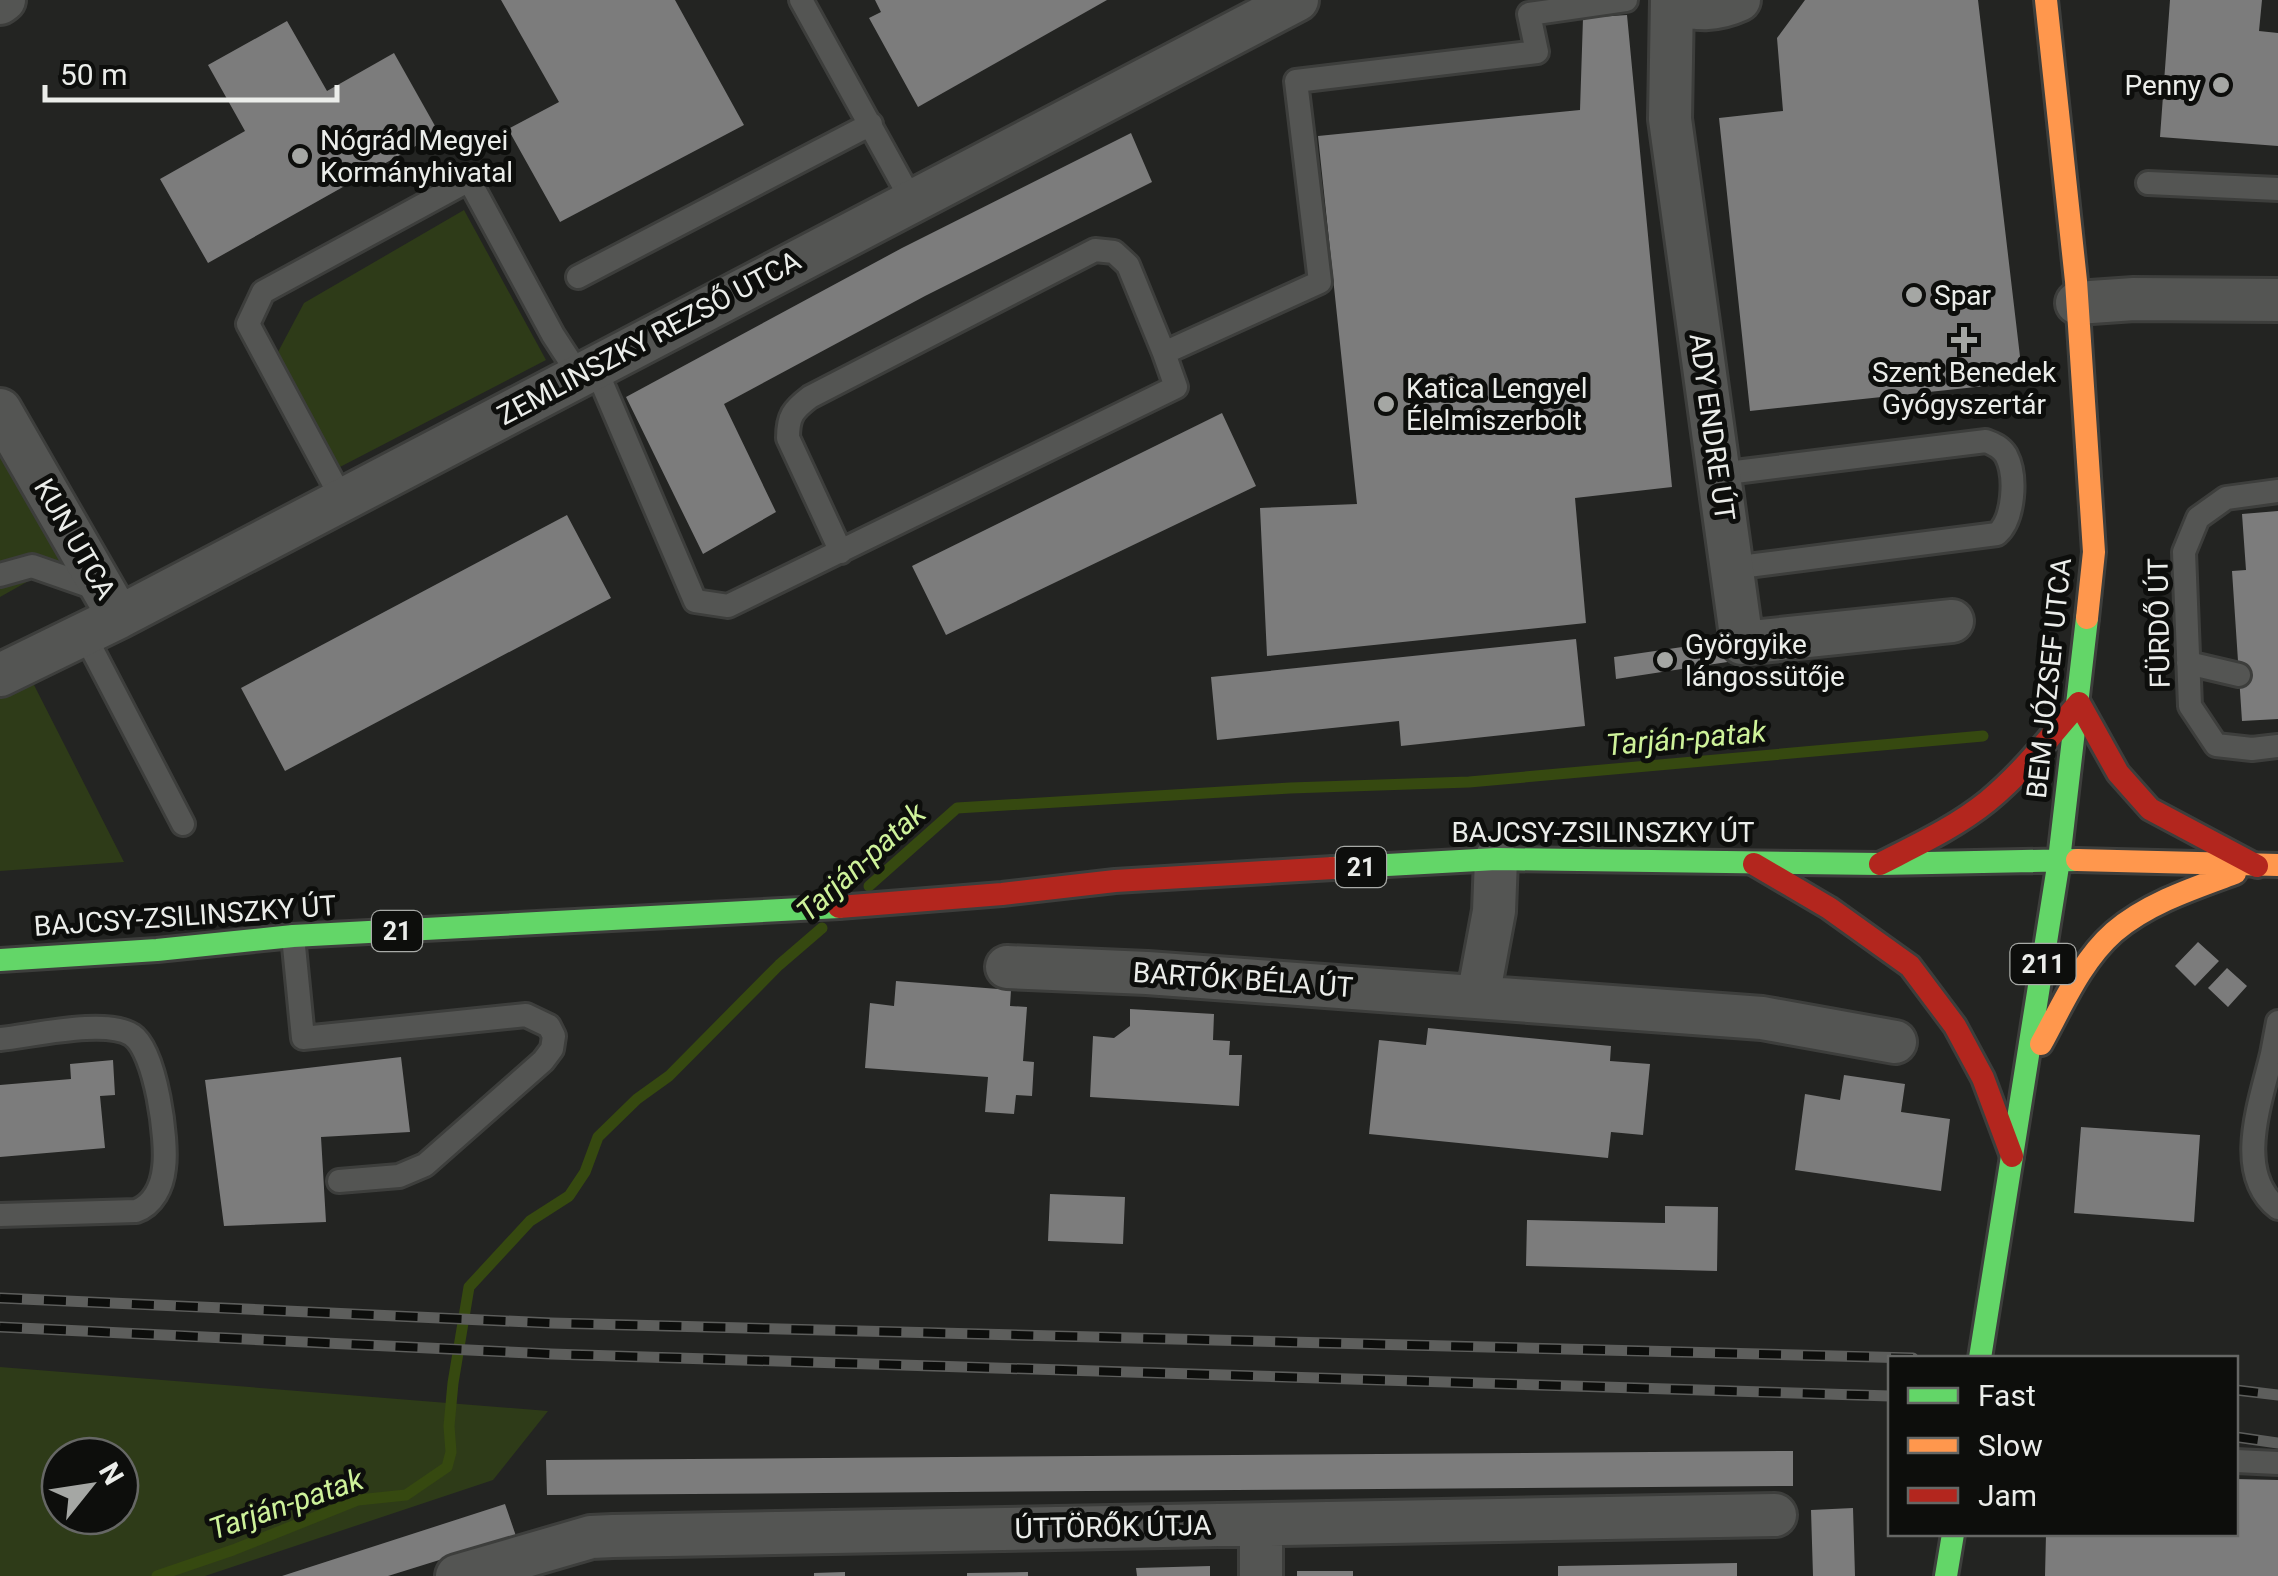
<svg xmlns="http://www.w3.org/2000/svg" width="2278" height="1576" font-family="Roboto,sans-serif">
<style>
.green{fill:#2e3b18;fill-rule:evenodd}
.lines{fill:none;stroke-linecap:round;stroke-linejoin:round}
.stream{stroke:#364910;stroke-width:11}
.building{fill:#7c7c7c}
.lane-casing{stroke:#3d3e3c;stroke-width:28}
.street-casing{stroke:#3d3e3c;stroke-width:48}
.fast-casing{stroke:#3d3e3c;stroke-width:28}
.slow-casing{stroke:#3d3e3c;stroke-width:28}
.jam-casing{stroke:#3d3e3c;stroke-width:28}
.lane{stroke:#545553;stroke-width:22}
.street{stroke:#545553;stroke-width:42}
.fast{stroke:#63d668;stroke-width:22}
.slow{stroke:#ff974d;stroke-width:22}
.jam{stroke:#b3261e;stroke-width:22}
.rail-casing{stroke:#5d5e5c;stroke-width:11}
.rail{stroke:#0d0e0c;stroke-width:8;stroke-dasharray:22;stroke-linecap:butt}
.poi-dot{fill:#a5a7a4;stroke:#0d0e0c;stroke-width:4}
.labels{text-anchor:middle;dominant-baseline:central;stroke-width:10;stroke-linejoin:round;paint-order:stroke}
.shield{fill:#0d0e0c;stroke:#a8aaa7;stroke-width:2.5}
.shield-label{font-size:25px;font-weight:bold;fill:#ebedea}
.poi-label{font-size:28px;fill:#ebedea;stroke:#0d0e0c;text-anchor:start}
.street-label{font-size:28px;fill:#ebedea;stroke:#0d0e0c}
.water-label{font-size:30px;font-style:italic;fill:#cef29a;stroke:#0d0e0c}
</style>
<rect width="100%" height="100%" fill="#232422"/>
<path class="green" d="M464,210l82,150 -208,108 -60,-116 26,-49z
M0,442l66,118 -66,37z
M32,681l92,181 -124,9v-174z
M0,1367l548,44 -55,69 -288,96h-205zM120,1456v60h-60v-60z"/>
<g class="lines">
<path class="stream" d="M869,886l88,-78 333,-20 179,-6 514,-46
M157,1576l76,-26 125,-50 48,-5 41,-28 4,-15 -2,-26 4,-43 16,-96 61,-66 39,-25 16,-24 13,-35 39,-38 32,-23 110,-111 43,-37"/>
</g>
<path class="building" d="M501,0h174l69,125 -184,97 -52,-93 51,-27z
M875,0h232l-189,107 -49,-89 12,-6z
M1805,0h173l45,382 -273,29 -31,-293 64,-7 -6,-73z
M2170,0h92l-3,31 19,2v113l-118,-9z
M1627,15l45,472 -97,11 11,125 -319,33 -7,-148 97,-4 -39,-368 262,-26 3,-92z
M287,21l40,70 67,-38 45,80 -231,130 -48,-84 85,-48 -37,-66z
M1131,133l21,49 -227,114 -201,108 52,108 -73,42 -77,-157 276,-149z
M1222,413l34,73 -310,149 -34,-69z
M2278,511v208l-36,2 -10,-150 14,-1 -4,-56z
M567,515l44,83 -326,173 -44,-83z
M1576,639l9,87 -184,20 -2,-25 -182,19 -6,-63z
M1730,640l4,21 -118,18 -2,-22z
M2198,942l21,19 -24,25 -20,-20z
M2227,968l20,18 -19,21 -20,-19z
M896,981l115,9 -1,16 17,1 -4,54 11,1 -2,34 -16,-1 -2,19 -29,-2 3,-35 -123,-9 5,-65 24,3z
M1130,1009l84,5 -1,26 17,1 -1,14h13l-3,51 -149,-9 3,-61 21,2 16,-12z
M1428,1028l183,18 -1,15 40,3 -7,71 -32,-3 -3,26 -239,-24 10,-94 47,5z
M401,1057l9,75 -89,5 5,85 -102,4 -19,-146z
M113,1060l2,35 -15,1 5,52 -105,9v-72l71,-6 -1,-15z
M1844,1075l61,9 -4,28 49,7 -9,72 -146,-21 10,-76 35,6z
M2081,1127l119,8 -6,87 -120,-9z
M1050,1194l75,3 -2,47 -75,-3z
M1665,1206l53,1 -1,64 -191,-5 1,-46 138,3z
M1793,1451v35l-1246,9 -1,-35z
M2236,1479l42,1v96h-233l1,-42h190z
M505,1504l11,32 -128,40h-106z
M1853,1508l2,68h-42l-2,-66z
M1737,1563v13h-179v-10z
M1210,1566v10h-73l-1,-8z
M1297,1571h56v5h-56z
M845,1572v4h-31v-3z
M1028,1572v4h-61v-3z"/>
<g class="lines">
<defs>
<path id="lane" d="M801,0l111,201
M2148,183l130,6
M578,277l293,-153
M595,367l100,234 33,5 448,-219 -12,-34 156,-71 -24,-201 241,-29 -8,-38 97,-14
M1719,474l267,-33c8,3 15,6 20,14 11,21 8,64 -9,79l-265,34
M2278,491l-52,7 -28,20 -14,34 6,154 26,39 36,4 26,-3
M342,499l-94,-175 15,-32 206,-112 84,155 26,40
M841,552l-53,-114c0,-22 5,-28 22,-41l285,-147 19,2 14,13 36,88
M0,575l32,-9 66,23
M84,634l99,190
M2188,663l51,12
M293,936l10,102 223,-23 23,11 5,10 -2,13 -9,12 -118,104 -26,11 -60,5
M0,1039c32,-3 105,-21 132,-4 24,16 36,106 32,133 -2,19 -11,37 -28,43l-136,4
M2278,1048l-6,6c-11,47 -39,119 6,154
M2272,1054l6,-32
M2236,1461l42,2"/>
<path id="street" d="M1672,0l-2,119 72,524 210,-22
M0,3l4,-3
M1673,3c24,7 42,8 66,-3
M2077,303l57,-4 144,1
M0,410l119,207
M0,675l119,-58 1178,-617
M1007,967l140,6 615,45 133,24
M1478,997l16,-86 2,-52
M457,1576l134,-39 22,-1 1162,-21
M1261,1576v-51"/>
<path id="fast" d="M2059,860l28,-242
M1333,868l163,-9 384,5 197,-4
M0,960l157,-10 136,-14 546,-29
M1980,1358l79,-498
M1946,1576l7,-42"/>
<path id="slow" d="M2046,0l30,281 18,271 -7,66
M2077,860l201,5
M2041,1044c21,-38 40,-83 73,-112 34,-29 80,-44 121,-59"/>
<path id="jam" d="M2079,703l39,70 32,36 107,57
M1754,864l75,44 81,58 45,60 28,52 29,78
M1880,864c37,-19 76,-37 108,-63 35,-29 62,-64 91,-98
M839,907l163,-13 113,-13 218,-13"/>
</defs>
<use href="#lane" class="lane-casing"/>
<use href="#street" class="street-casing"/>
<use href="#fast" class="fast-casing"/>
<use href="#slow" class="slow-casing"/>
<use href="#jam" class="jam-casing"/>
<use href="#lane" class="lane"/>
<use href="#street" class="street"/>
<use href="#fast" class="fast"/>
<use href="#slow" class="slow"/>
<use href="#jam" class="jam"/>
<defs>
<path id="rail" d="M0,1298l551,25 1362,35
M0,1327l551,27 1339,42
M2236,1390l42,5
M2236,1437l42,6"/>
</defs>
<use href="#rail" class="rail-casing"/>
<use href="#rail" class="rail"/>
</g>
<g class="poi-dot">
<circle cx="2221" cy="85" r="10"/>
<circle cx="300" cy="156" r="10"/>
<circle cx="1914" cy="295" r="10"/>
<path d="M1959 325h10v10h10v10h-10v10h-10v-10h-10v-10h10z"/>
<circle cx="1386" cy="404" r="10"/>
<circle cx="1665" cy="660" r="10"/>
</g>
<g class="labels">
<g class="shield">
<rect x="1336" y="847" width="50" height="40" rx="8"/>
<rect x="372" y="911" width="50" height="40" rx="8"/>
<rect x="2010.5" y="944" width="65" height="40" rx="8"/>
</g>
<g class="shield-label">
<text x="1361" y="867">21</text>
<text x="397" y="931">21</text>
<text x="2043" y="964">211</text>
</g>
<g class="poi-label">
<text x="2201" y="85" text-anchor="end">Penny</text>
<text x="320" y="140">Nógrád Megyei<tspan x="320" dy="32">Kormányhivatal</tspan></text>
<text x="1934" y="295">Spar</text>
<text x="1964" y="372" text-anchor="middle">Szent Benedek<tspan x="1964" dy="32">Gyógyszertár</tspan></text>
<text x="1406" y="388">Katica Lengyel<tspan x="1406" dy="32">Élelmiszerbolt</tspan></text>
<text x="1685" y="644">Györgyike<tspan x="1685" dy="32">lángossütője</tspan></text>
</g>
<g class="street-label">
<text transform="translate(649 338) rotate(-28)">ZEMLINSZKY REZSŐ UTCA</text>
<text transform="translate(1712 427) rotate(82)">ADY ENDRE ÚT</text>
<text transform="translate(75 539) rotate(60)">KUN UTCA</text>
<text transform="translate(2159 623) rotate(-91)">FÜRDŐ ÚT</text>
<text transform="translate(2049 678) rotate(-84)">BEM JÓZSEF UTCA</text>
<text x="1603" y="832">BAJCSY-ZSILINSZKY ÚT</text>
<text transform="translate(185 916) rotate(-4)">BAJCSY-ZSILINSZKY ÚT</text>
<text transform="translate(1243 980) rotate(4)">BARTÓK BÉLA ÚT</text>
<text transform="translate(1113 1527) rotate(-1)">ÚTTÖRŐK ÚTJA</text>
</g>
<g class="water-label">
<text transform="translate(1686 738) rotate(-5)">Tarján-patak</text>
<text transform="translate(861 862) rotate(-42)">Tarján-patak</text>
<text transform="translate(286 1504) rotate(-19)">Tarján-patak</text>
</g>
</g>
<rect x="1888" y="1356" width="350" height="180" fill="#0d0e0c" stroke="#666765" stroke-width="2.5"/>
<rect x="1908" y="1388" width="50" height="15" fill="#63d668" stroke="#666765" stroke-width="2.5"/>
<text x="1978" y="1406" font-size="30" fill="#ebedea">Fast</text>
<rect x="1908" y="1438" width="50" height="15" fill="#ff974d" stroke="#666765" stroke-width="2.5"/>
<text x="1978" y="1456" font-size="30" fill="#ebedea">Slow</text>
<rect x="1908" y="1488" width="50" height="15" fill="#b3261e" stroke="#666765" stroke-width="2.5"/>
<text x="1978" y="1506" font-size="30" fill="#ebedea">Jam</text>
<g transform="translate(90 1486) rotate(60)"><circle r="48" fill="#0d0e0c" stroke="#666765" stroke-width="2.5"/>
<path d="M0-8L18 38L0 25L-18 38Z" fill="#a5a7a4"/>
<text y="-15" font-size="28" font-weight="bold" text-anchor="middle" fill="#ebedea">N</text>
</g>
<path d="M45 85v15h292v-15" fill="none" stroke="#ebedea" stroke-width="5"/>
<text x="60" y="85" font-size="30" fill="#ebedea" stroke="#0d0e0c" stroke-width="8" paint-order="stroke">50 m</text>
</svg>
